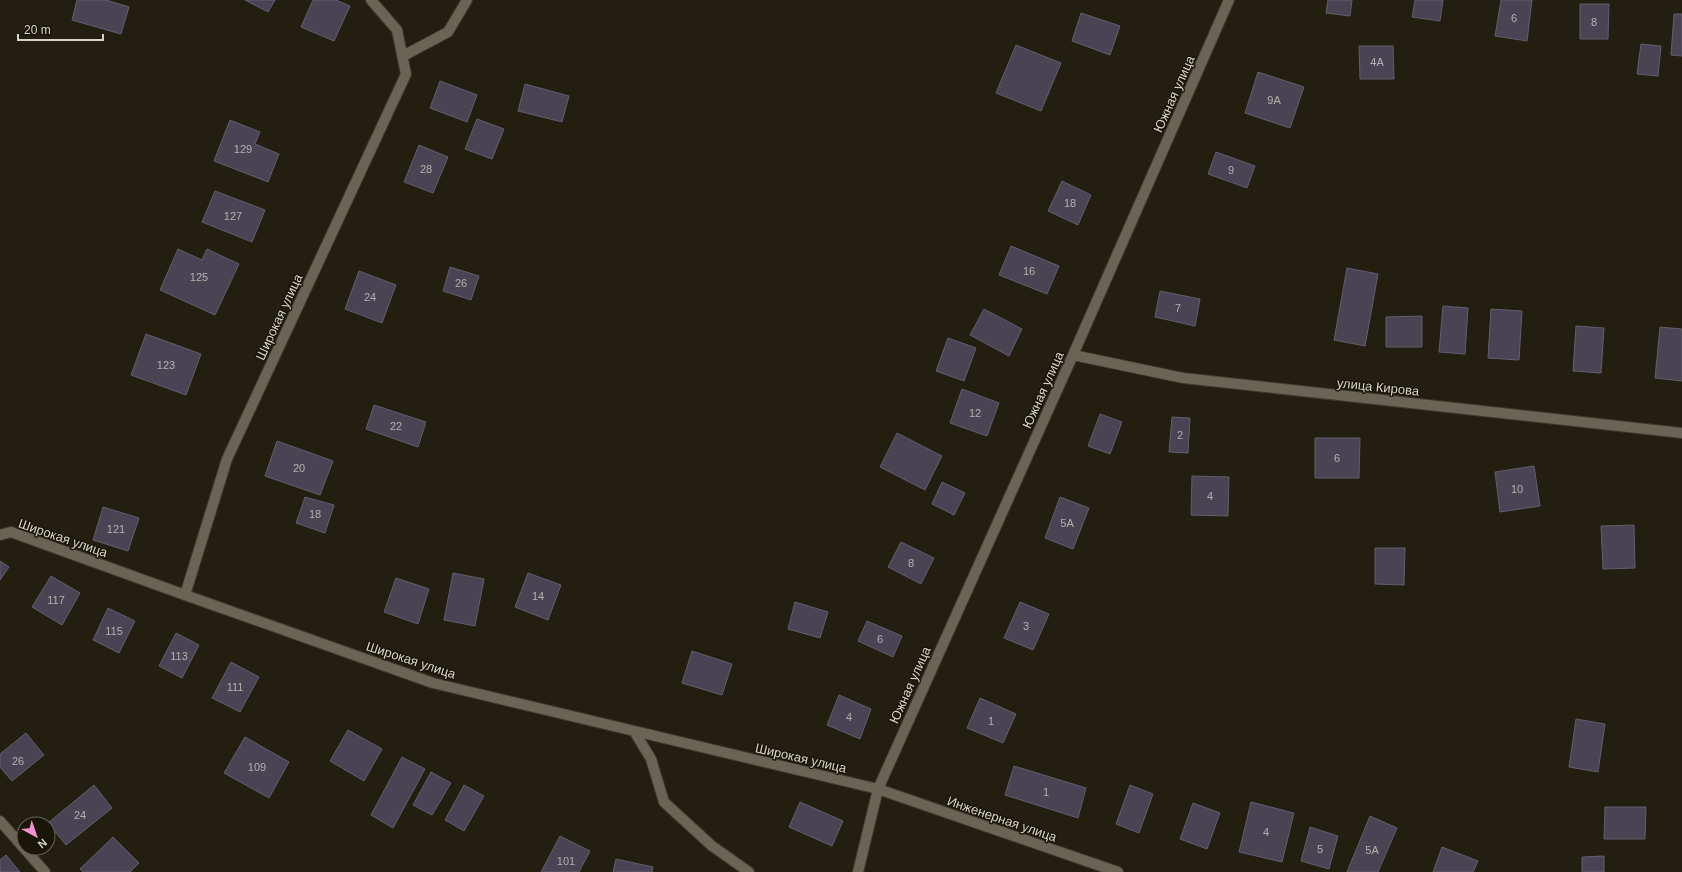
<svg xmlns="http://www.w3.org/2000/svg" width="1682" height="872" font-family="Helvetica,sans-serif">
<style>
.building{fill:#484454;stroke:#625e6f}
.lines{fill:none;stroke-linecap:round;stroke-linejoin:round}
.street-casing{stroke:#3d3a31;stroke-width:12}
.street{stroke:#696453;stroke-width:10}
.labels{text-anchor:middle;dominant-baseline:central;stroke-width:3;stroke-linejoin:round;paint-order:stroke}
.number-label{font-size:11px;fill:#b3b1ad}
.street-label{font-size:13px;fill:#d7d5cb;stroke:#1a1607}
</style>
<rect width="100%" height="100%" fill="#231f10"/>
<path class="building" d="M77,0h29l23,7 -8,27 -49,-14z
M245,0h30l-7,12z
M313,0h23l14,6 -16,35 -33,-14z
M1328,0h24l-2,16 -24,-3z
M1415,0h28l-3,21 -28,-4z
M1501,0h31l-5,41 -32,-5z
M1580,4h29l-1,35h-28z
M1081,13l39,13 -10,29 -38,-14z
M1674,14h8v42l-11,-1z
M1641,44l20,2 -3,30 -21,-2z
M1016,45l45,18 -20,48 -45,-18z
M1359,46h34l1,33h-34z
M1258,72l46,15 -14,41 -45,-15z
M440,81l37,14 -10,27 -37,-14z
M525,84l44,12 -7,26 -44,-11z
M477,119l27,10 -12,30 -27,-10z
M230,120l30,12 -5,12 24,10 -11,28 -54,-21z
M419,145l29,12 -15,36 -29,-11z
M1216,152l39,14 -8,22 -39,-14z
M1062,181l29,14 -13,30 -30,-14z
M215,191l50,19 -13,32 -50,-20z
M1011,246l48,20 -12,28 -48,-19z
M178,249l24,11 5,-11 32,15 -24,51 -55,-25z
M450,267l29,9 -8,24 -28,-9z
M1347,268l31,6 -13,72 -31,-6z
M359,271l37,14 -14,38 -37,-14z
M1160,291l40,8 -5,27 -40,-9z
M1443,306l25,2 -3,46 -26,-2z
M984,309l38,20 -13,27 -39,-21z
M1491,309l31,2 -3,49 -31,-2z
M1422,316v31h-36v-30z
M1576,326l28,2 -3,45 -28,-2z
M1660,327l22,2v52l-27,-3z
M146,334l55,20 -15,41 -55,-20z
M948,338l28,10 -12,33 -28,-10z
M962,389l37,14 -12,33 -37,-13z
M374,405l52,17 -8,25 -52,-18z
M1100,414l22,8 -12,32 -22,-8z
M1172,417l18,1 -2,35 -19,-1z
M897,433l45,23 -17,34 -45,-23z
M1315,438h45l-1,40h-44z
M277,441l56,20 -13,34 -55,-19z
M1534,466l6,40 -40,6 -5,-40z
M1192,476l37,1 -1,39 -37,-1z
M942,482l23,11 -11,22 -22,-11z
M305,497l29,8 -9,28 -29,-10z
M1060,497l29,11 -16,41 -28,-11z
M103,507l36,11 -11,33 -35,-11z
M1634,525l1,43 -32,1 -2,-43z
M901,542l33,16 -13,26 -33,-17z
M1375,548h30l-1,37 -29,-1z
M0,561l9,6 -9,13z
M453,573l31,6 -9,47 -31,-6z
M528,573l33,12 -13,35 -33,-13z
M51,576l29,17 -18,32 -30,-18z
M396,578l33,11 -11,35 -34,-12z
M795,602l33,10 -8,26 -32,-9z
M1020,602l29,12 -16,36 -29,-12z
M108,608l27,13 -16,32 -26,-13z
M867,621l35,15 -9,21 -35,-16z
M176,633l23,12 -17,33 -23,-12z
M692,651l40,13 -10,31 -40,-12z
M231,662l28,15 -19,35 -28,-14z
M839,695l32,14 -11,30 -33,-14z
M980,698l36,16 -13,29 -36,-15z
M1576,719l29,5 -7,48 -29,-5z
M348,730l34,19 -18,32 -34,-20z
M26,733l18,22 -32,26 -12,-14v-13z
M245,737l44,25 -20,36 -45,-25z
M402,757l23,12 -32,59 -22,-13z
M1014,766l72,22 -8,30 -73,-23z
M431,772l20,11 -19,32 -19,-10z
M94,785l18,23 -46,37 -18,-22z
M464,785l20,11 -20,35 -19,-11z
M1130,785l23,9 -14,39 -23,-9z
M800,802l43,19 -11,25 -43,-19z
M1251,802l43,11 -12,49 -43,-10z
M1193,803l27,10 -13,36 -27,-10z
M1605,807h41l-1,32h-41z
M1370,816l27,12 -19,44h-31z
M1310,827l28,9 -9,33 -28,-8z
M560,836l30,15 -11,21h-38z
M113,837l26,26 -9,9h-47l-3,-3z
M1442,847l36,14 -5,11h-40z
M6,855l14,17h-20v-12z
M1604,856v16h-22v-15z
M616,859l37,8 -1,5h-39z"/>
<g class="lines">
<defs>
<path id="street" d="M403,56l45,-24 19,-32
M1073,355l110,23 499,55
M0,535l11,-3 174,63 248,88 445,106 240,83
M185,595l42,-136 179,-385 -9,-44 -26,-30
M634,731l17,28 13,43 48,44 37,26
M0,821l45,51
M858,872l20,-83 195,-434 156,-355"/>
</defs>
<use href="#street" class="street-casing"/>
<use href="#street" class="street"/>
</g>
<g class="labels">
<g class="number-label">
<text x="1514" y="18">6</text>
<text x="1594" y="22">8</text>
<text x="1377" y="62">4А</text>
<text x="1274" y="100">9А</text>
<text x="243" y="149">129</text>
<text x="426" y="169">28</text>
<text x="1231" y="170">9</text>
<text x="1070" y="203">18</text>
<text x="233" y="216">127</text>
<text x="1029" y="271">16</text>
<text x="199" y="277">125</text>
<text x="461" y="283">26</text>
<text x="370" y="297">24</text>
<text x="1178" y="308">7</text>
<text x="166" y="365">123</text>
<text x="975" y="413">12</text>
<text x="396" y="426">22</text>
<text x="1180" y="435">2</text>
<text x="1337" y="458">6</text>
<text x="299" y="468">20</text>
<text x="1517" y="489">10</text>
<text x="1210" y="496">4</text>
<text x="315" y="514">18</text>
<text x="1067" y="523">5А</text>
<text x="116" y="529">121</text>
<text x="911" y="563">8</text>
<text x="538" y="596">14</text>
<text x="56" y="600">117</text>
<text x="1026" y="626">3</text>
<text x="114" y="631">115</text>
<text x="880" y="639">6</text>
<text x="179" y="656">113</text>
<text x="235" y="687">111</text>
<text x="849" y="717">4</text>
<text x="991" y="721">1</text>
<text x="18" y="761">26</text>
<text x="257" y="767">109</text>
<text x="1046" y="792">1</text>
<text x="80" y="815">24</text>
<text x="1266" y="832">4</text>
<text x="1320" y="849">5</text>
<text x="1372" y="850">5А</text>
<text x="566" y="861">101</text>
</g>
<g class="street-label">
<text transform="translate(1174 94) rotate(-66)">Южная улица</text>
<text transform="translate(279 317) rotate(-65)">Широкая улица</text>
<text transform="translate(1378 387) rotate(6)">улица Кирова</text>
<text transform="translate(1043 390) rotate(-66)">Южная улица</text>
<text transform="translate(63 538) rotate(19)">Широкая улица</text>
<text transform="translate(411 660) rotate(18)">Широкая улица</text>
<text transform="translate(910 685) rotate(-66)">Южная улица</text>
<text transform="translate(801 758) rotate(13)">Широкая улица</text>
<text transform="translate(1002 819) rotate(19)">Инженерная улица</text>
</g>
</g>
<g transform="translate(36 836) rotate(140)"><circle r="19" fill="#1a1607" stroke="#666255"/>
<path d="M0-3L7 15L0 10L-7 15Z" fill="#f591d2"/>
<text y="-6" font-size="11" font-weight="bold" text-anchor="middle" fill="#d7d5cb">N</text>
</g>
<path d="M18 34v6h85v-6" fill="none" stroke="#d7d5cb" stroke-width="2"/>
<text x="24" y="34" font-size="12" fill="#d7d5cb" stroke="#1a1607" stroke-width="3" paint-order="stroke">20 m</text>
</svg>
